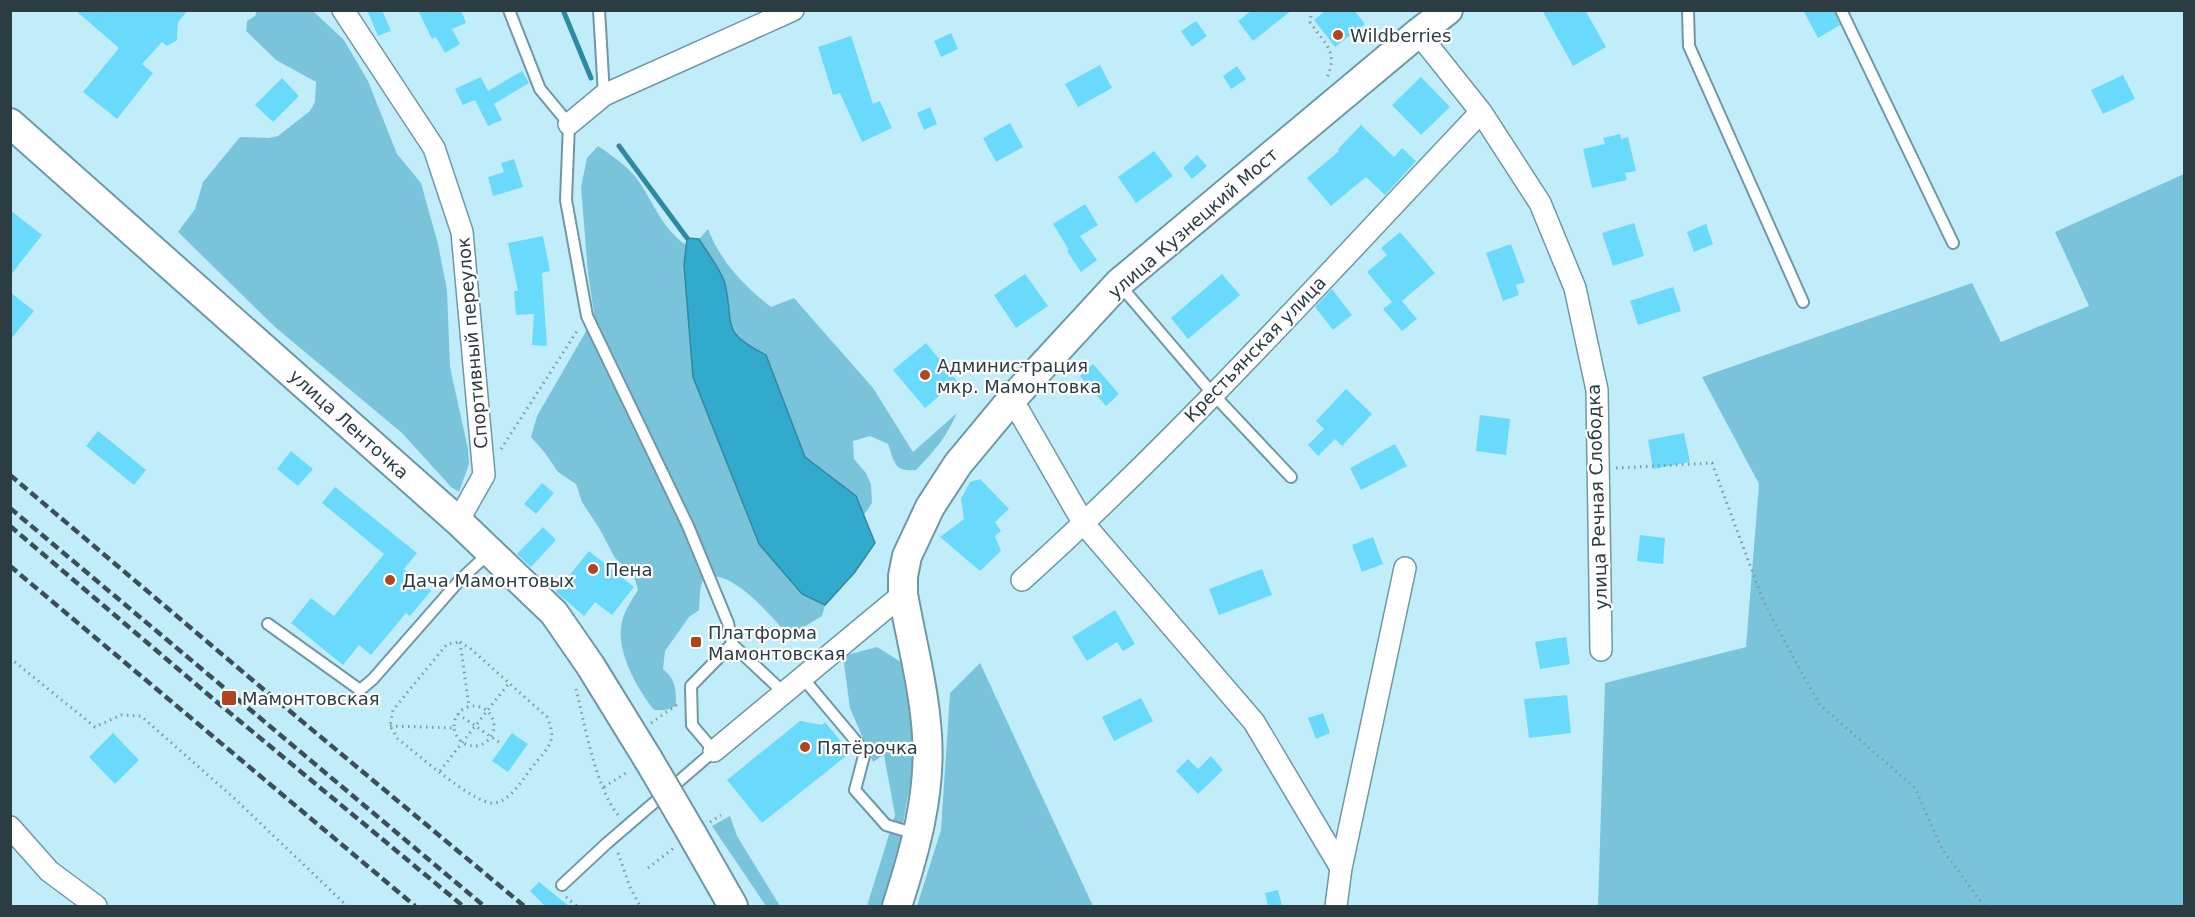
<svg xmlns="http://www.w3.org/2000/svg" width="2195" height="917" font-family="'DejaVu Sans',sans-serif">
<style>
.green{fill:#7ac4db}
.water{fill:#31aacb;stroke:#2f89a2;stroke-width:1.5}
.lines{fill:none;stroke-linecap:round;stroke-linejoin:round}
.stream{stroke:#2f89a2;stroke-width:5}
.building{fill:#69dafc}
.lane-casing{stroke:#6f98a6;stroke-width:14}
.street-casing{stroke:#6f98a6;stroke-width:24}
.secondary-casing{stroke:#6f98a6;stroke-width:32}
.path{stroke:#7b9ba5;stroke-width:3;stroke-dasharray:1.5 4.5;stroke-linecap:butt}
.lane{stroke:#fff;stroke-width:10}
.street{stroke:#fff;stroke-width:21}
.secondary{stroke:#fff;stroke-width:28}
.rail{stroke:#3b4f56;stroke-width:4.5;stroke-dasharray:9 4.5;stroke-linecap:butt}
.secondary-bridge-casing{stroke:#6f98a6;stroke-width:32;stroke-linecap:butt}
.secondary-bridge{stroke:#fff;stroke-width:28}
.poi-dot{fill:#ae471f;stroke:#fff;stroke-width:2}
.labels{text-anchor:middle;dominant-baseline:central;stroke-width:4.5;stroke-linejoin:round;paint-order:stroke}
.poi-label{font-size:18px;fill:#2b3c42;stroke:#fff;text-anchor:start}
.street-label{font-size:18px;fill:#2b3c42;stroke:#fff}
</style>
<rect width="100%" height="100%" fill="#c1edfb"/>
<path class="green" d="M257,11h56l31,29 24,41 29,73 24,29 17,61 9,46 3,77 18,82 1,15 -10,28 -8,-5 -49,-54 -127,-106 -97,-95 17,-23 8,-27 37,-45 29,1 9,-2 32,-25 5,-9 1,-20 -40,-22 -30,-29 1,-10 8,-5z
M598,146c15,10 32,22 42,37 15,23 23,46 46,62l-2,20 9,112 65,167 44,50 23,11 -3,11 -23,14 -13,2c-22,-22 -48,-58 -82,-57l-4,16 -1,19 -10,7 -24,34 -2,18c13,11 13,20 13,37l-10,4h-12c-16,-20 -36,-55 -33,-82 1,-14 10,-27 17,-38l-4,-14 -19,-18 -16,-30 -17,-26 -6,-18 -18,-12 -13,-19 -14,-16 6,-21 48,-83 9,-20 -6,-40 -7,-86 6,-29z
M2184,174v732h-586l7,-223 141,-36 13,-163 -57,-107 270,-94 29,59 88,-36 -34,-74z
M708,229c12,32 37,58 63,78l23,-9 79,90 40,64 44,-39c-10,23 -23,39 -41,57 -22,2 -21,-7 -28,-26l-18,-8 -17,5 1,18 12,14 5,12 1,18 -8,12 -8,-19 -51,-39 -39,-102c-47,-24 -31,-28 -41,-71 -3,-13 -19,-33 -26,-45z
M877,647l32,20 6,89 -22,125 -9,25h-17l28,-91 -11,-60 -11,7 -23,-54 -7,-52z
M980,663l113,243h-176l24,-76 9,-137z
M730,816l7,20 43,70h-14l-54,-80z"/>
<path class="water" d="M687,238l12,1c7,12 23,32 26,45 10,43 -6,47 41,71l39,102 51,39 19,47 -20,29 -30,33 -23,-11 -43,-50 -66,-167 -9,-112z"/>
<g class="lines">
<path class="stream" d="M563,10l28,68
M619,146l68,92"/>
</g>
<path class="building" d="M75,10h113l-10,12 -1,18 -10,6 -5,-4 -20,22 11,9 -36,46 -34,-27 36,-44z
M367,10h15l9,21 -13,5z
M418,10h43l5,13 -14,6 8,15 -15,9 -9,-16 -4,2z
M1252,10h40l-39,31 -15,-20z
M1326,10h28l11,14 -30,23 -21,-27z
M1542,10h43l21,37 -33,19z
M1803,10h31l6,15 -22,13z
M1196,21l11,15 -15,11 -11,-16z
M951,33l7,16 -17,8 -7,-16z
M851,36l22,68 7,-3 12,27 -30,14 -22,-49 -7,2 -15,-48z
M1100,65l12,23 -34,19 -13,-23z
M1237,66l9,13 -15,10 -8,-13z
M522,71l7,12 -35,21 8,16 -14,6 -13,-26 -12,5 -8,-16 26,-12 7,14z
M2123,75l12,24 -32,15 -12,-24z
M1421,77l29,30 -29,28 -29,-30z
M282,78l17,18 -26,26 -18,-17z
M930,107l7,17 -13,6 -7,-17z
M1010,123l13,24 -27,15 -13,-24z
M1361,125l33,32 8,-9 14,13 -31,34 -19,-18 -35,29 -24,-28 32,-27 -1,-2z
M1620,134l1,5 7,-2 8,34 -11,2 2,7 -35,8 -9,-39 22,-5 -2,-6z
M1154,151l19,25 -37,27 -18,-26z
M1197,155l10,11 -15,13 -9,-11z
M514,159l9,28 -30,9 -5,-19 16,-5 -3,-9z
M1085,204l13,21 -18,11 17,24 -16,12 -14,-21 2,-1 -16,-26z
M10,210l32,25 -32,41z
M1634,223l10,33 -31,10 -11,-33z
M1706,224l7,20 -19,8 -7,-20z
M1400,232l35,41 -33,28 15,18 -15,12 -19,-22 9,-7 -25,-30 20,-17 -6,-7z
M543,236l7,35 -8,2 5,73 -15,-1 2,-31 -18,1 -2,-24h4l-10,-48z
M1511,244l14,38 -9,3 3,10 -16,6 -17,-48z
M1025,274l23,32 -32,22 -22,-33z
M1222,274l18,21 -52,44 -17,-21z
M1673,287l8,24 -43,14 -8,-24z
M1332,289l20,26 -19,15 -18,-23z
M10,292l24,19 -24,29z
M926,343l31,38 -32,27 -32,-38z
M1093,364l26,30 -13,12 -26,-30z
M1346,389l26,25 -30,32 -7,-7 -17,17 -10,-11 16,-16 -8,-8z
M1480,415l30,4 -4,36 -30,-4z
M98,431l48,39 -12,15 -48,-39z
M1684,433l6,29 -37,7 -5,-29z
M1395,444l12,22 -46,24 -11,-22z
M291,451l22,18 -15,17 -21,-17z
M980,479l29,30 -14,13 6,9 -6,5 6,15 -21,20 -40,-34 24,-18 -3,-20 9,-17z
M542,483l12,10 -18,21 -12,-10z
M335,487l82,66 -13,16 27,22 -21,25 -4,-3 -35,42 -12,-10 -16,20 -52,-42 20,-25 23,18 50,-62 -62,-51z
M543,527l13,13 -25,27 -14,-13z
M1640,535l25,3 -2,26 -26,-3z
M1373,537l10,27 -21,8 -10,-27z
M589,551l45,36 -22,28 -17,-13 -11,14 -28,-24z
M1262,569l10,26 -53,20 -10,-26z
M1115,610l20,34 -12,7 -6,-9 -30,19 -15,-24z
M1566,637l4,27 -30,5 -5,-27z
M1567,695l4,38 -42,5 -5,-39z
M1141,698l12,23 -39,20 -12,-24z
M1323,713l7,20 -14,6 -8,-21z
M800,721l22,4 3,-3 25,31 -88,70 -35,-43z
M113,733l26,27 -24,24 -26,-27z
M512,733l16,11 -20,28 -16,-11z
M1211,756l12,14 -25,24 -22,-23 12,-12 10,10z
M539,882l30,24h-24l-15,-15z
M1278,890l4,16h-14l-3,-13z"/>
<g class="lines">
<defs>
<path id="lane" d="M509,10l31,79 29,35 -3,76 21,116 101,210 40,97 4,21
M599,10l5,85
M1688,10l1,36 114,256
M1841,10l112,233
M1119,284l93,109 79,84
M268,624l92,66 13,-11 86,-98 31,-29
M802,677l63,75 -10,38 31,35 30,9
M562,885l44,-41 108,-93 -22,-26 -1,-39 41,-42 51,48"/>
<path id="street" d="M343,10l91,138 28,84 22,243 -26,46
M1418,33l63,79 59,91 35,85 22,102 4,260
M569,124l35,-29 189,-85
M1012,399l72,125 170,198 87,146
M1022,580c162,-146 309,-310 459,-468
M714,751l189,-157
M10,827l39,44 47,35
M1336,906l5,-38 64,-300"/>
<path id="secondary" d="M10,123l448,398 96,92 36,52 58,94
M692,834l41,72
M897,906c18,-55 34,-113 30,-171 -3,-48 -16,-95 -24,-141v-18l4,-20 23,-49 28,-43 54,-65 107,-116 299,-250 30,-23"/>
</defs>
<use href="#lane" class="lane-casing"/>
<use href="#street" class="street-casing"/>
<use href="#secondary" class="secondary-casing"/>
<path class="path" d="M1312,10l-2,12c16,24 29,29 16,58
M501,449l78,-121
M1616,468l96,-5 52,140 55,101 96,84 27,61 42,57
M460,642l11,7 76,68c11,25 1,30 -14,49 -10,12 -22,36 -40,37 -19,1 -78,-51 -95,-64l-8,-13 3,-16 54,-66z
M460,642l9,64
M10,658l85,69 26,-12 20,1 93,82 113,108
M576,689c9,36 19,97 42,126
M454 726a20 20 0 1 1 40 0a20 20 0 1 1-40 0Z
M458,714l42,29
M651,723l27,-19
M390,726l64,2
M440,771l69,-88
M604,787l25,-16
M710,822l11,-7
M618,853l12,34 10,19
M648,868l27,-21
M566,897l11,9"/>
<use href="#lane" class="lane"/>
<use href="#street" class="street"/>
<use href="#secondary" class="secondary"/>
<path class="rail" d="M10,475l240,203 274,228
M10,508l474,398
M10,526l214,182 239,198
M10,566l405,340"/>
<defs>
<path id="secondary-bridge" d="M648,759l44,75"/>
</defs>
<use href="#secondary-bridge" class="secondary-bridge-casing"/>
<use href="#secondary-bridge" class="secondary-bridge"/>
</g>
<g class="poi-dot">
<circle cx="1338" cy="35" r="6"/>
<circle cx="925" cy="375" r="6"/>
<circle cx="593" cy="569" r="6"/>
<circle cx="390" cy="580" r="6"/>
<rect x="690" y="636" width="12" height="12" rx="3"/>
<rect x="221" y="690" width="16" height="16" rx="3"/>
<circle cx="805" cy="747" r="6"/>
</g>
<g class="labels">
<g class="poi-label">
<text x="1350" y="35">Wildberries</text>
<text x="937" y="365">Администрация<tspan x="937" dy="21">мкр. Мамонтовка</tspan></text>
<text x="605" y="569">Пена</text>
<text x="402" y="580">Дача Мамонтовых</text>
<text x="708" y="632">Платформа<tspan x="708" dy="21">Мамонтовская</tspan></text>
<text x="242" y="698">Мамонтовская</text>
<text x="817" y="747">Пятёрочка</text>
</g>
<g class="street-label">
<text transform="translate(1193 223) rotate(-41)">улица Кузнецкий Мост</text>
<text transform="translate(472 343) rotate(-95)">Спортивный переулок</text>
<text transform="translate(1255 349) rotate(-46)">Крестьянская улица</text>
<text transform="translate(349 424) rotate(42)">улица Ленточка</text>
<text transform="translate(1597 497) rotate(-92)">улица Речная Слободка</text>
</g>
</g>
<rect width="2195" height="917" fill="none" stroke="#2b3c42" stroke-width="24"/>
</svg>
